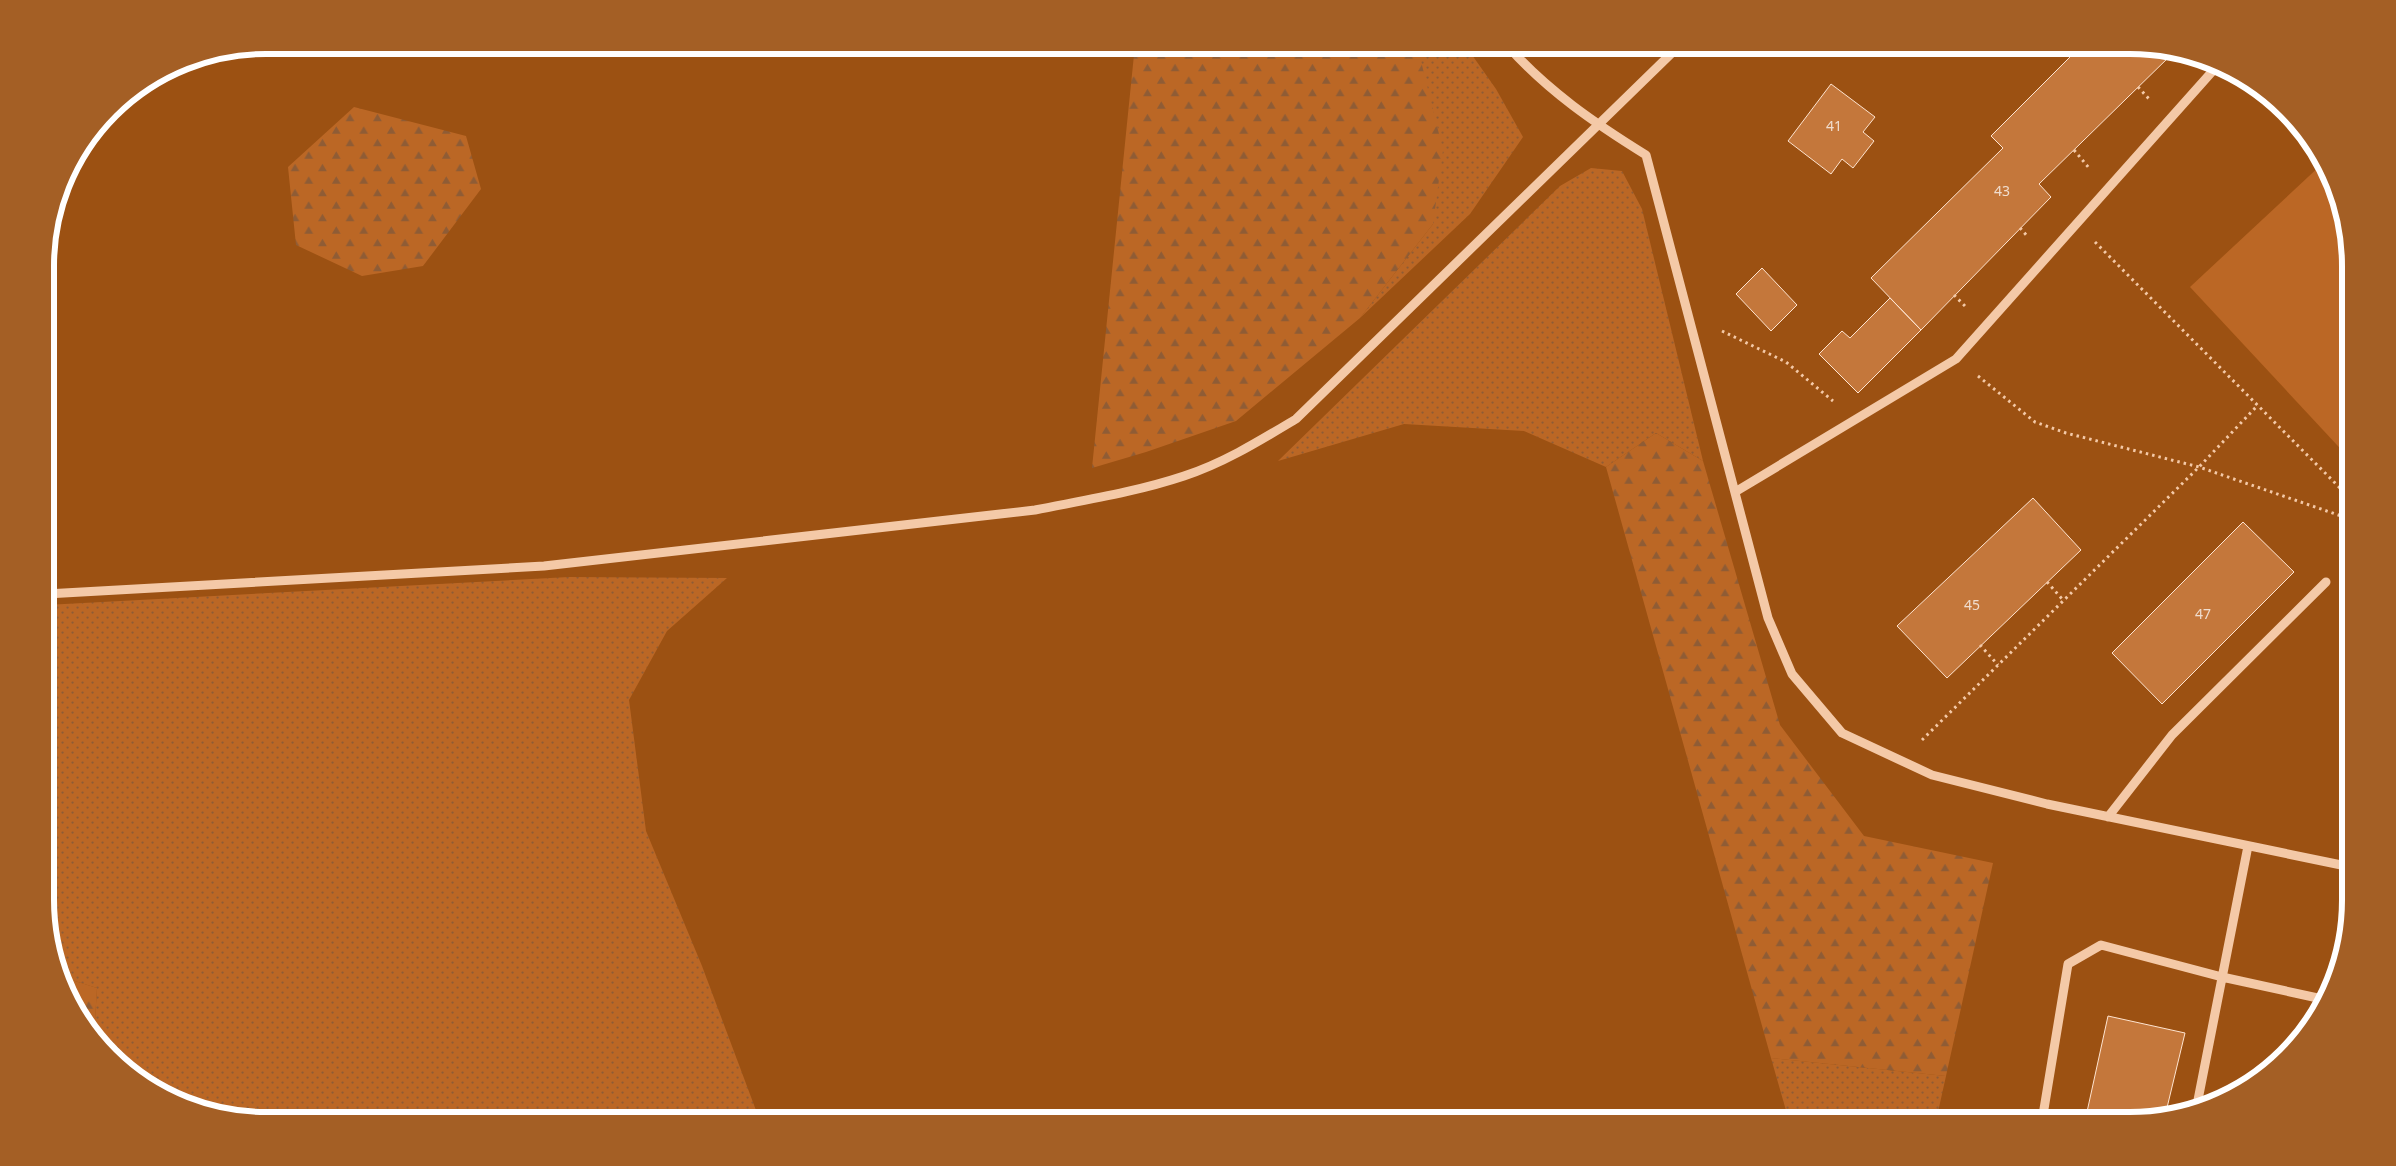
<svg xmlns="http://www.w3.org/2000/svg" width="2396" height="1166" font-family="'Noto Sans',sans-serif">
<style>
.grass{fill:url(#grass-dots)}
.forest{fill:url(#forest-firs)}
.pitch{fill:#bb6725}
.building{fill:#c4773b;stroke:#fee4d0}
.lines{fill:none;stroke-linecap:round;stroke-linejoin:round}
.path{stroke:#f4c9a7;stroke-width:3;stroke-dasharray:2.5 4;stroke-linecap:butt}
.minor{stroke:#f4c9a7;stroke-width:9}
.labels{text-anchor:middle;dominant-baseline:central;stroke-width:4.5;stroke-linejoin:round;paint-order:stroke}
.number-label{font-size:14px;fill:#f0ddce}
.rim{fill:none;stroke:#fff;stroke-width:6}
</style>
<defs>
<pattern id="grass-dots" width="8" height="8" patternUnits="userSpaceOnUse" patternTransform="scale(1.25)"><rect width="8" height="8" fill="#bb6725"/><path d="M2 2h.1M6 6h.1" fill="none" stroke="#8f5c35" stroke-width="1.8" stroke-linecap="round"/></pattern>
<pattern id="forest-firs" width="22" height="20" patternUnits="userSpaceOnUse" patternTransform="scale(1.25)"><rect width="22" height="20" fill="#bb6725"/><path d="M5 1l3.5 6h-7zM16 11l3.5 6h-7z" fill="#8f5c35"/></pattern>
</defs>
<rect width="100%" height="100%" fill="#9c5112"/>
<path class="grass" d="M1417,45h48l31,44 27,48 -53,77 -110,104 73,-94z
M1591,168l31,3 20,38 61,252 -47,-28 -50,34 -82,-36 -120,-7 -126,37 282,-275z
M569,577l158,1 -60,53 -38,69 17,131 56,135 58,155h-495l-97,-23 -74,-61 3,-49 -38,-12 -12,-46 -1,-325z
M1771,1058l175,18 -10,45h-147z"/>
<path class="forest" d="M1135,45h282l26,105 -10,74 -73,94 -124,103 -90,31 -54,16z
M354,107l112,29 15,53 -58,77 -61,10 -66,-31 -8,-78z
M1656,433l47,28 77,264 84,111 129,27 -47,213 -175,-18 -165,-591z
M59,976l38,12 -3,49 -32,-52z"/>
<path class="pitch" d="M2322,164l27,73 1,222 -160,-172z"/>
<path class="building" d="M2082,45h49l40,10 -132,129 12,13 -130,133 -50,-52 132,-130 -12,-12z
M1831,84l44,33 -12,15 11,9 -21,27 -11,-9 -11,15 -43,-33z
M1762,268l35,37 -26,26 -35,-37z
M1890,298l31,32 -63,63 -39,-39 23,-23 8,7z
M2033,498l48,52 -134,128 -50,-52z
M2243,522l51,50 -132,132 -50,-51z
M2108,1016l77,17 -20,83 -20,5h-60z"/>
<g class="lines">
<path class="path" d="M2138,87l12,13
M2074,150l15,18
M2020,228l8,9
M2095,242l255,256
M1954,295l13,13
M1722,331l64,31 47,39
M1978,376l57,46 31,11 133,34 151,52
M2047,582l16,18
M1980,645l18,20
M1922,740l277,-273 59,-62"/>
<path class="minor" d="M1507,45c39,45 89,79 139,110l122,463 24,56 50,59 90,42 115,29 304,63
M1735,492l221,-133 262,-294
M46,594l498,-28 491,-56c50,-10 101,-18 149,-34 40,-13 77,-36 112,-57l384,-374
M2108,817l64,-82 154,-153
M2196,1110l52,-264
M2042,1121l26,-157 33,-19 121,32 105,23"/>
</g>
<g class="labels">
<g class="number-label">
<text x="1834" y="125">41</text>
<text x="2002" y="190">43</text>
<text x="1972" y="604">45</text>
<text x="2203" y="613">47</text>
</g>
</g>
<path d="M0 0H2396V1166H0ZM266 54H2130A212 212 0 0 1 2342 266V900A212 212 0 0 1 2130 1112H266A212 212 0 0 1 54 900V266A212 212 0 0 1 266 54Z" fill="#a45f25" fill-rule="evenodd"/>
<path class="rim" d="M266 54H2130A212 212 0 0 1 2342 266V900A212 212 0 0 1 2130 1112H266A212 212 0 0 1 54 900V266A212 212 0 0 1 266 54Z"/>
</svg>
